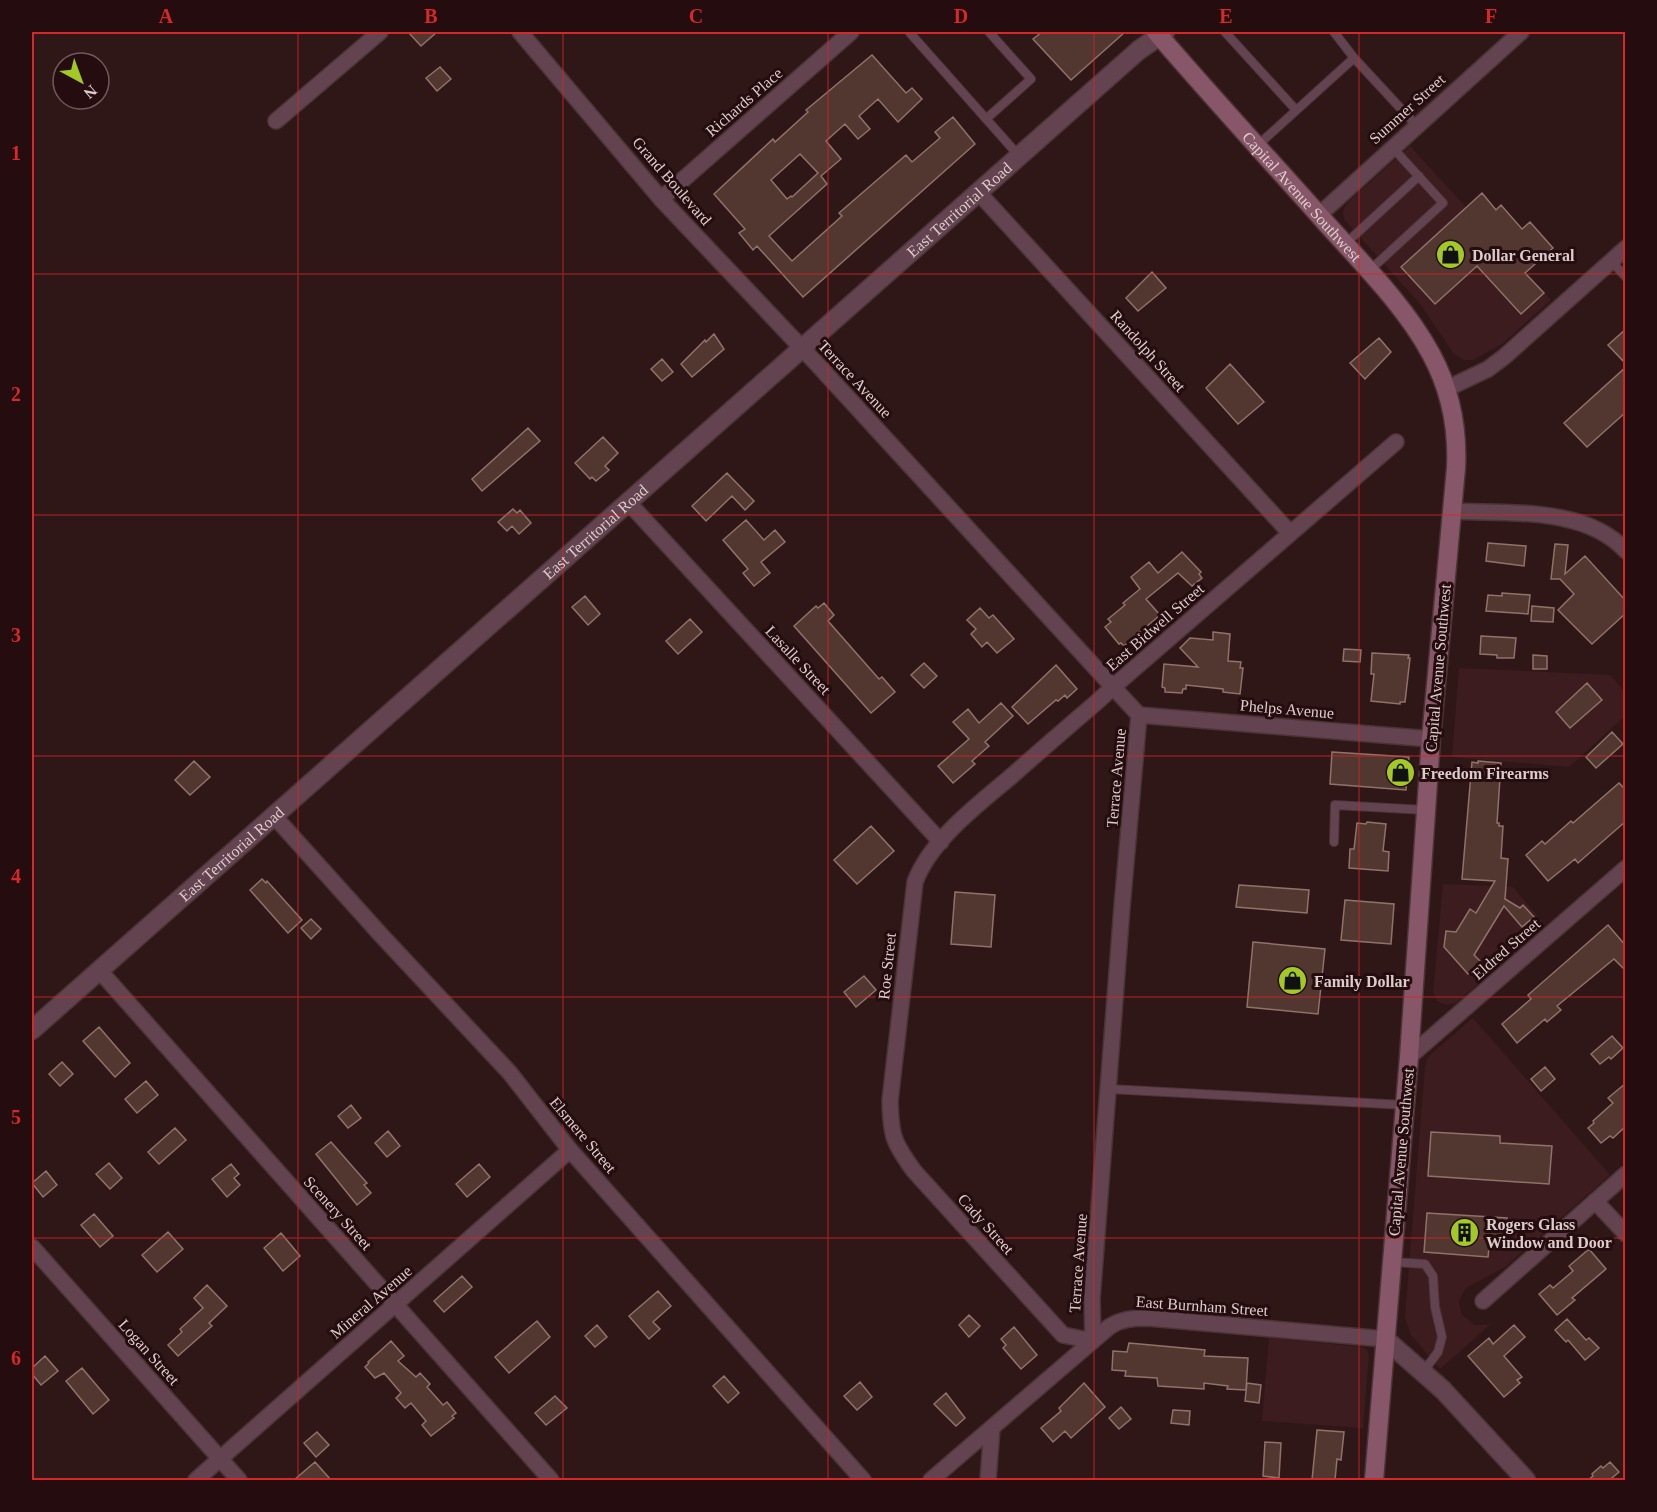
<svg xmlns="http://www.w3.org/2000/svg" width="1657" height="1512" font-family="'Times New Roman',serif">
<style>
.built{fill:#3c1c1f}
.building{fill:#51372f;stroke:#907269;stroke-width:1.5;fill-rule:evenodd}
.lines{fill:none;stroke-linecap:round;stroke-linejoin:round}
.service-casing{stroke:#4b3435;stroke-width:10}
.minor-casing{stroke:#4b3435;stroke-width:18}
.tertiary-casing{stroke:#4b3435;stroke-width:21}
.secondary-casing{stroke:#4b3435;stroke-width:21}
.service{stroke:#62434f;stroke-width:8}
.minor{stroke:#62434f;stroke-width:15}
.tertiary{stroke:#62434f;stroke-width:18}
.secondary{stroke:#875769;stroke-width:18}
.grid{fill:none;stroke:#d62828;stroke-width:1.5;stroke-opacity:0.55}
.labels{text-anchor:middle;dominant-baseline:central;stroke-width:6;stroke-linejoin:round;paint-order:stroke}
.street-label{font-size:16px;fill:#decccd;stroke:#250d0f}
.poi-label{font-size:16px;font-weight:bold;fill:#decccd;stroke:#250d0f;text-anchor:start}
.neatline{fill:none;stroke:#d62828;stroke-width:2}
.grid-label{font-size:20px;text-anchor:middle;font-weight:bold;fill:#d62828}
</style>
<rect width="100%" height="100%" fill="#2f1718"/>
<path class="built" d="M1410,146l141,154 -49,44 -29,16h-9l-10,-6 -33,-49 -77,-86 -1,-8 5,-9z
M1459,668l151,7 15,17v24l-56,51 -117,-10z
M1443,884l70,3 32,38 -89,78 -10,2 -9,-4 -4,-9z
M1473,1018l137,157 -105,92 -39,21 -6,10 -1,5 3,12 13,10h12l5,-2 -52,46 -29,-34 -6,-18 20,-250 2,-8 6,-7z
M1269,1338l93,9 5,3 2,6 -6,72 -101,-7z"/>
<path class="building" d="M408,32h29l-16,14z
M1042,32h83l-54,48 -38,-41z
M872,55l34,38 6,-5 10,11 -24,23 -20,-23 -19,17 11,13 -12,10 -13,-15 -19,17 15,18 -20,17 6,8 -58,52 23,25 50,-45 -3,-3 67,-58 6,7 28,-24 -5,-6 18,-15 22,27 -172,153 -46,-51 -4,4 -14,-17 6,-4 -31,-35 59,-55 2,3 33,-30 -2,-2zM800,154l18,19 -26,24 -1,-1 -4,3 -16,-19z
M440,67l11,12 -14,12 -11,-13z
M1482,193l14,17 5,-5 21,24 8,-7 23,26 -28,25 19,20 -23,21 -44,-48 -42,38 -34,-37z
M1152,272l14,16 -28,23 -12,-13z
M1626,329v35l-18,-19z
M714,334l10,15 -32,28 -11,-13 24,-24 1,2z
M1379,338l12,14 -26,27 -15,-16z
M662,359l11,13 -11,9 -11,-12z
M1230,364l34,38 -26,22 -32,-36z
M1626,367v45l-39,35 -23,-24z
M528,428l12,13 -58,50 -10,-12z
M603,437l15,16 -13,13 4,4 -13,11 -4,-4 -2,2 -15,-16z
M727,473l27,28 -9,9 -13,-14 -26,25 -14,-15z
M513,509l4,4 3,-3 11,13 -12,11 -7,-8 -5,5 -9,-9z
M746,520l18,20 11,-10 10,12 -24,20 9,11 -16,13 -11,-13 5,-4 -25,-29z
M1488,543l38,3 -2,20 -38,-5z
M1555,544l13,1 -3,29 20,-18 41,45v12l-34,31 -34,-34 16,-16 -14,-15h-9z
M1182,552l19,20 -2,2 3,4 -10,8 -14,-13 -32,26 14,16 -36,31 -3,-3 -2,1 -14,-17 6,-5 -3,-3 17,-14 -2,-2 17,-14 -9,-12 18,-15 9,11z
M1502,593l28,2 -2,19 -42,-3 2,-16 14,1z
M585,596l15,18 -12,11 -16,-18z
M824,603l10,12 -6,6 51,58 3,-2 13,15 -24,21 -77,-87 22,-20 2,2z
M1532,606l22,2 -1,14 -22,-1z
M980,608l9,10 4,-3 21,24 -17,14 -10,-11 -5,5 -11,-13 5,-5 -9,-9z
M690,619l12,13 -24,22 -12,-13z
M1213,632l17,2 -2,27 13,1 -1,6h3l-3,26 -17,-2v-3l-37,-4v4h-3l-1,4 -17,-1v-4l-3,-1 2,-23 34,3 -18,-19 10,-10 23,2z
M1481,636l35,2 -2,20h-17v-3l-17,-1z
M1344,649l17,1 -1,12 -17,-1z
M1372,653l37,2 -1,3h2l-5,44h-5v2l-29,-3 3,-27h-3z
M1533,655l14,1v13h-14z
M924,663l13,13 -13,12 -13,-13z
M1056,665l21,24 -10,9 -2,-3 -7,6 -2,-1 -28,24 -16,-17z
M1587,683l15,17 -32,28 -14,-16z
M1001,703l12,13 -28,26 4,4 -17,15 3,3 -22,19 -15,-17 31,-27 -16,-17 15,-13 11,14z
M1612,732l11,12 -27,24 -10,-11z
M1332,752l77,5 -3,33 -76,-6z
M194,761l16,16 -20,18 -15,-15z
M1478,761l23,2 -4,60h2v3h4l-2,32 7,1 -3,40 15,9 3,-3 11,12 -12,10 -18,-21 -30,49 8,8 -14,11 -24,-27 2,-16 10,1 14,-23 6,4 19,-32 -33,-2 10,-117 6,1z
M1619,783l7,7v31l-48,42 -3,-4 -27,22 -22,-26 16,-14 3,3 26,-23 2,2z
M1367,822l19,2 -3,27 6,1 -1,19 -39,-3 1,-19h4l3,-26 9,1z
M871,826l23,25 -37,33 -23,-24z
M262,879l4,4 1,-2 35,39 -14,13 -38,-43z
M1239,885l70,5 -2,23 -71,-6z
M955,892l40,3 -4,52 -40,-3z
M1345,900l49,4 -3,40 -50,-4z
M311,919l10,10 -10,10 -10,-11z
M1608,925l18,21v25l-12,-12 -57,47 4,4 -14,12 -2,-3 -28,24 -15,-19 29,-25 -3,-4z
M1253,942l72,7 -7,65 -71,-7z
M864,976l12,14 -20,17 -12,-15z
M99,1027l31,36 -15,14 -32,-36z
M1612,1036l11,12 -12,11 -2,-2 -9,7 -9,-10z
M62,1062l11,12 -13,12 -11,-12z
M1545,1067l10,12 -14,12 -10,-12z
M146,1081l12,14 -21,18 -12,-14z
M1626,1083v43l-13,12 -3,-2 -9,7 -13,-15 6,-5 -1,-2 20,-18 -5,-5z
M351,1105l10,13 -13,10 -10,-12z
M175,1128l11,12 -27,24 -11,-12z
M388,1131l12,15 -13,11 -12,-14z
M1431,1132l69,4v7l52,3 -3,38 -121,-8z
M331,1142l36,41 -3,2 7,8 -14,12 -41,-51z
M109,1163l13,15 -12,11 -14,-15z
M231,1164l8,10 -5,4 6,7 -13,12 -15,-18z
M479,1164l11,13 -23,20 -11,-13z
M46,1171l11,14 -14,12 -11,-14z
M1427,1213l80,5 -3,31 -15,-1 -1,9 -64,-5z
M94,1214l19,22 -13,11 -19,-22z
M168,1232l15,17 -26,23 -15,-17z
M281,1233l19,23 -17,15 -19,-23z
M1589,1249l17,20 -34,29 3,2 -18,15 -18,-21 11,-9 3,3 20,-17 -4,-5z
M462,1276l10,11 -28,25 -10,-11z
M207,1285l20,21 -18,17 3,3 -34,30 -10,-11 14,-13 -2,-3 23,-21 -9,-10z
M658,1291l13,15 -18,16 7,7 -11,10 -20,-23z
M969,1315l11,11 -11,11 -10,-12z
M1567,1319l19,21 3,-2 10,10 -14,12 -17,-20 -2,2 -11,-12z
M537,1321l13,16 -41,36 -14,-16z
M597,1325l10,12 -12,10 -10,-11z
M1514,1325l11,12 -21,19 18,21 -5,3 3,3 -16,14 -36,-41 21,-18 4,6z
M1014,1327l23,28 -16,14 -18,-21 3,-3 -5,-6z
M391,1341l13,15 -6,5 18,16 4,-4 10,11 -3,3 16,18 4,-3 9,11 -4,3 2,2 -23,18 -9,-11 4,-4 -15,-18 -6,5 -9,-10 5,-5 -17,-20 -9,5 -10,-11 4,-4 -1,-1z
M1129,1343l76,7 -1,6 44,2 -2,32 -19,-1 1,-3 -24,-3v6l-46,-3 -1,-8 -32,-2 1,-5 -14,-1 1,-19 14,1z
M45,1356l13,15 -17,14 -9,-11v-6z
M82,1368l27,32 -16,14 -27,-33z
M724,1376l15,17 -11,10 -15,-17z
M860,1382l12,15 -15,13 -13,-14z
M1084,1383l21,24 -34,31 -6,-7 -12,11 -12,-14 20,-17 -2,-3z
M1247,1383l14,2 -2,18 -14,-2z
M946,1393l19,25 -9,8 -22,-22z
M555,1396l12,12 -21,17 -11,-12z
M1121,1407l10,12 -12,10 -10,-11z
M1173,1410l17,1 -1,14 -18,-2z
M1317,1430l27,2 -3,28 -4,-1 -2,21h-23z
M317,1432l12,13 -13,12 -12,-14z
M1265,1442l16,1 -2,35 -16,-2z
M315,1462l16,18h-37z
M1610,1462l9,10 -7,6 2,2h-26l5,-4 -1,-2 9,-8 2,2z"/>
<g class="lines">
<defs>
<path id="service" d="M912,32l-2,1 109,123
M1225,32l71,78
M1334,32l20,26 62,67
M986,119l45,-40 -42,-47
M1258,145l96,-87
M1345,244l74,-68
M1611,261l15,16
M1370,270l73,-67 -51,-56
M1334,842l1,-37 90,5
M1109,1089l296,16
M1393,1262l32,2 8,12 2,31 7,30 -4,15 -15,20"/>
<path id="minor" d="M520,32l141,167 156,165 296,323 26,28 -17,192 -30,392 1,42 -30,-6 -149,-164c-21,-29 -23,-35 -24,-70l25,-219c16,-43 65,-79 99,-108 28,-25 56,-49 84,-73l15,-14 283,-245
M276,121l104,-89
M978,192l312,341
M661,199l190,-167
M1319,215l202,-183
M1446,389l42,-20 16,-12 122,-109
M628,502l313,340
M1452,511c56,3 133,-5 174,40
M1139,715l292,24
M274,816l107,119 129,138 60,77 293,330
M99,970l452,510
M1409,1057l217,-189
M1595,1201l31,33
M32,1247l207,233
M1483,1301l143,-127
M196,1480l374,-330
M931,1480l178,-153c12,-8 24,-9 39,-9l237,21
M988,1480l4,-52"/>
<g id="tertiary">
<path id="s1" d="M32,1030l1107,-980 26,-18"/>
<path d="M1385,1339l58,51 83,90"/>
</g>
<g id="secondary">
<path id="s2" d="M1156,32c55,64 113,127 169,190 36,40 81,85 106,132 19,35 27,74 25,114l-25,271 -22,318 -35,423"/>
</g>
</defs>
<use href="#service" class="service-casing"/>
<use href="#minor" class="minor-casing"/>
<use href="#tertiary" class="tertiary-casing"/>
<use href="#secondary" class="secondary-casing"/>
<use href="#service" class="service"/>
<use href="#minor" class="minor"/>
<use href="#tertiary" class="tertiary"/>
<use href="#secondary" class="secondary"/>
</g>
<path class="grid" d="M298,32v1448M563,32v1448M828,32v1448M1094,32v1448M1359,32v1448M32,274h1594M32,515h1594M32,756h1594M32,997h1594M32,1238h1594"/>
<defs>
<symbol id="shop-disc" viewBox="-11 -11 22 22"><circle r="9.5" fill="#a3c927" stroke="#250d0f"/><path d="M-5-2.5h2.3a2.7 3.5 0 0 1 5.4 0H5L5.5 6h-11ZM-1.5-2.5h3a1.5 2.3 0 0 0-3 0Z" fill="#111"/></symbol>
<symbol id="building-disc" viewBox="-11 -11 22 22"><circle r="9.5" fill="#a3c927" stroke="#250d0f"/><path d="M-4-6H4V6H1V3H-1V6H-4ZM-2.5-4.3h1.7v1.8h-1.7ZM.8-4.3h1.7v1.8H.8ZM-2.5-1h1.7V.8h-1.7ZM.8-1h1.7V.8H.8Z" fill="#111"/></symbol>
</defs>
<g fill-rule="evenodd">
<use href="#shop-disc" x="1434" y="238" width="33" height="33"/>
<use href="#shop-disc" x="1384" y="756" width="33" height="33"/>
<use href="#shop-disc" x="1276" y="964" width="33" height="33"/>
<use href="#building-disc" x="1448" y="1216" width="33" height="33"/>
</g>
<g class="labels">
<g class="street-label">
<text transform="translate(744 102) rotate(-41)">Richards Place</text>
<text transform="translate(1407 109) rotate(-42)">Summer Street</text>
<text transform="translate(672 181) rotate(49)">Grand Boulevard</text>
<text stroke="none"><textPath href="#s2" startOffset="220">Capital Avenue Southwest</textPath></text>
<text stroke="none"><textPath href="#s1" startOffset="1238">East Territorial Road</textPath></text>
<text transform="translate(1148 351) rotate(48)">Randolph Street</text>
<text transform="translate(855 379) rotate(47)">Terrace Avenue</text>
<text stroke="none"><textPath href="#s1" startOffset="752">East Territorial Road</textPath></text>
<text transform="translate(1155 627) rotate(-41)">East Bidwell Street</text>
<text transform="translate(798 660) rotate(47)">Lasalle Street</text>
<text transform="translate(1438 668) rotate(-85)">Capital Avenue Southwest</text>
<text transform="translate(1287 709) rotate(5)">Phelps Avenue</text>
<text transform="translate(1116 778) rotate(-85)">Terrace Avenue</text>
<text stroke="none"><textPath href="#s1" startOffset="266">East Territorial Road</textPath></text>
<text transform="translate(1506 949) rotate(-41)">Eldred Street</text>
<text transform="translate(887 966) rotate(-84)">Roe Street</text>
<text transform="translate(583 1135) rotate(50)">Elsmere Street</text>
<text transform="translate(1401 1152) rotate(-85)">Capital Avenue Southwest</text>
<text transform="translate(338 1213) rotate(48)">Scenery Street</text>
<text transform="translate(986 1224) rotate(48)">Cady Street</text>
<text transform="translate(1078 1263) rotate(-86)">Terrace Avenue</text>
<text transform="translate(371 1302) rotate(-41)">Mineral Avenue</text>
<text transform="translate(1202 1306) rotate(4)">East Burnham Street</text>
<text transform="translate(149 1352) rotate(48)">Logan Street</text>
</g>
<g class="poi-label">
<text x="1472" y="255">Dollar General</text>
<text x="1421" y="773">Freedom Firearms</text>
<text x="1314" y="981">Family Dollar</text>
<text x="1486" y="1224">Rogers Glass<tspan x="1486" dy="18">Window and Door</tspan></text>
</g>
</g>
<rect width="1657" height="1512" fill="none" stroke="#250d0f" stroke-width="66"/>
<g transform="translate(81 81) rotate(139)"><circle r="28" fill="#250d0f" stroke="#6f595b" stroke-width="1.5"/>
<path d="M0-4.5L10 22L0 15L-10 22Z" fill="#a3c927"/>
<text y="-9" font-size="16" font-weight="bold" text-anchor="middle" fill="#decccd">N</text>
</g>
<rect x="33" y="33" width="1591" height="1446" class="neatline"/>
<g class="grid-label">
<text x="166" y="23">A</text>
<text x="431" y="23">B</text>
<text x="696" y="23">C</text>
<text x="961" y="23">D</text>
<text x="1226" y="23">E</text>
<text x="1491" y="23">F</text>
<text x="16" y="160">1</text>
<text x="16" y="401">2</text>
<text x="16" y="642">3</text>
<text x="16" y="883">4</text>
<text x="16" y="1124">5</text>
<text x="16" y="1365">6</text>
</g>
</svg>
